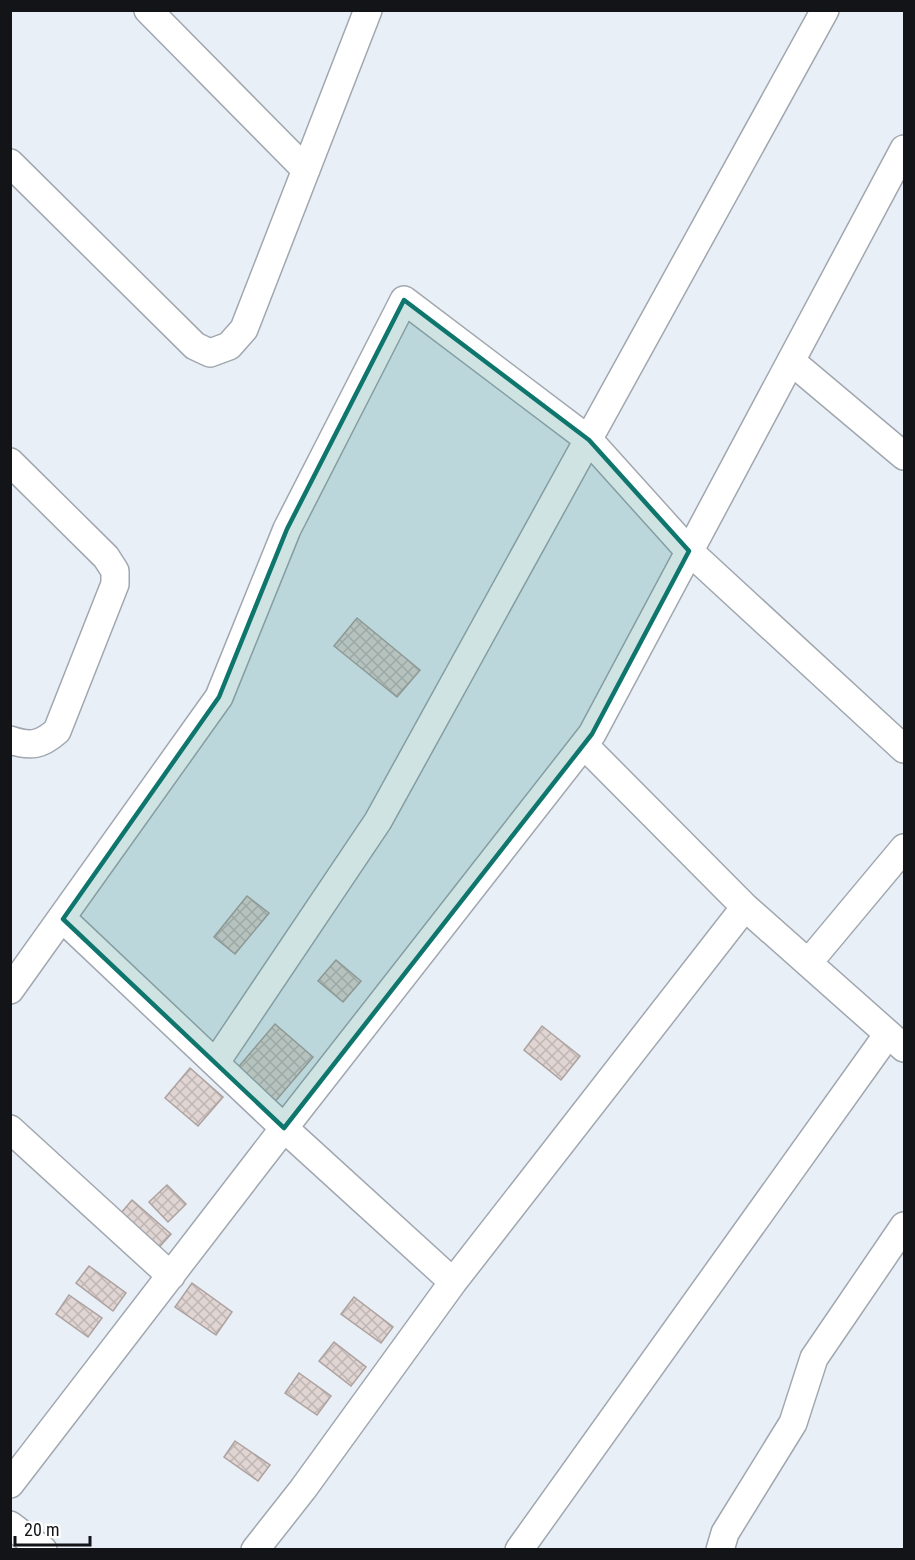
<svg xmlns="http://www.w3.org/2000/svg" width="915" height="1560" font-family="'Roboto Condensed',sans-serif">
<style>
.building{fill:url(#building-cross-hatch);stroke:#aca19e;stroke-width:1.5}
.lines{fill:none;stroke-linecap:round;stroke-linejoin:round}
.minor-casing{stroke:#a1a7af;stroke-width:30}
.minor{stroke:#fff;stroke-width:27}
.marked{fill:#0f766e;fill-opacity:0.2;stroke:#0f766e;stroke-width:4.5;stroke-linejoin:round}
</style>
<defs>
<pattern id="building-cross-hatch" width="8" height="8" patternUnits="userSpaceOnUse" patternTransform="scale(1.5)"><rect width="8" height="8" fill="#e0d5d2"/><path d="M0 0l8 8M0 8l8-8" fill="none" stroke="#bfb6b4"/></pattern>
</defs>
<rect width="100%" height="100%" fill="#e8eff7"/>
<path class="building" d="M357,618l63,52 -23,27 -63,-51z
M247,896l22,17 -34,41 -21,-17z
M336,960l25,21 -18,21 -25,-21z
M275,1024l38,33 -40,47 -38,-33z
M542,1026l38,30 -19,24 -37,-30z
M190,1068l33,29 -25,29 -33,-28z
M167,1185l19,19 -18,18 -19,-20z
M132,1200l39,34 -17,19 -38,-34z
M89,1266l37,27 -13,18 -37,-28z
M192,1283l40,29 -16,23 -41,-28z
M69,1295l33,23 -14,19 -32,-23z
M354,1297l39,30 -12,16 -40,-29z
M334,1342l32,25 -15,19 -32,-25z
M299,1373l32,23 -14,19 -32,-22z
M235,1441l35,24 -12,16 -34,-24z"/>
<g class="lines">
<defs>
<path id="minor" d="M148,10l158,160
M10,163l185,183 15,7 19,-7 15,-17 124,-319
M791,361l113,95
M10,462l96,95 9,14v13l-58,147c-16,14 -26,16 -47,9
M584,745l161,162 159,141
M63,919l221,209 169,154
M808,963l96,-115
M10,990l209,-293 68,-168 117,-229 185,140 100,111 215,198
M216,1062l162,-241 447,-811
M10,1129l161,147
M10,1484l274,-356 308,-394 312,-585
M10,1525l33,25
M255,1550l48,-61 150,-207 292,-375
M519,1550l369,-516
M720,1550l5,-17 68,-110 21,-65 90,-132"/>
</defs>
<use href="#minor" class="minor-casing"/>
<use href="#minor" class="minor"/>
</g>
<path class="marked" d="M404,300l185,140 100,111 -97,183 -308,394 -221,-209 156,-222 68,-168z"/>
<rect width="915" height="1560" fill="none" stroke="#121417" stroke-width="24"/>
<path d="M15 1536v9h75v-9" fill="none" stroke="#121417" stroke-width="3"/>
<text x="24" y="1536" font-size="18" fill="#121417" stroke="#ffffff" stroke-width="4.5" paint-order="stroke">20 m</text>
</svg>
